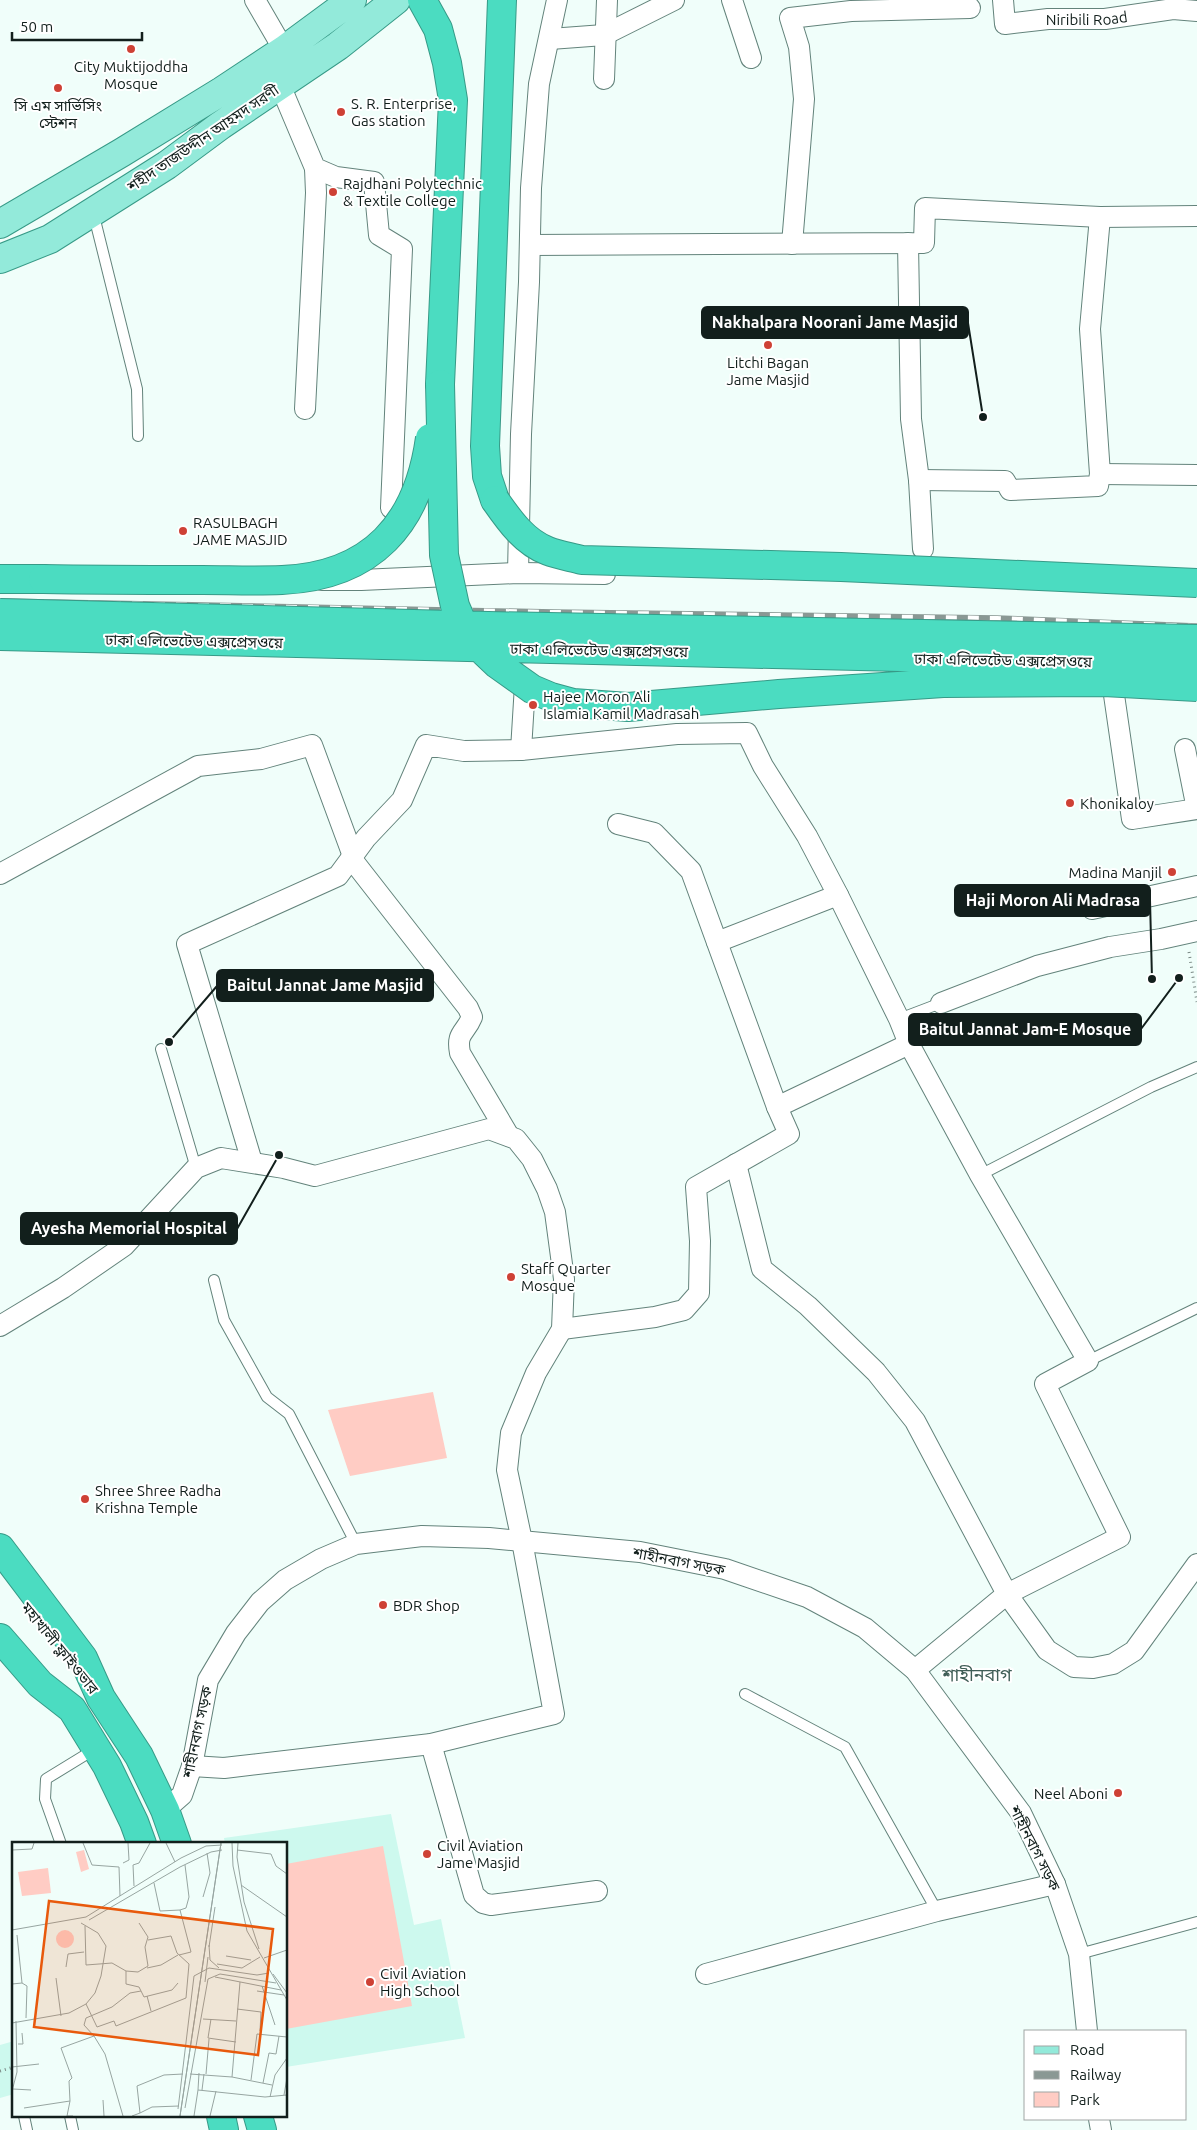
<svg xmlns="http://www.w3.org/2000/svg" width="1197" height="2130" font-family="Ubuntu,'Noto Sans Bengali',sans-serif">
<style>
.built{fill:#cdf9ee}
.green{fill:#ffccc4}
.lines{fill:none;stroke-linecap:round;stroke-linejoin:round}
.lane-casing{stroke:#63837b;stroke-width:12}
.street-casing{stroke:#63837b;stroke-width:22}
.primary-casing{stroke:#379a87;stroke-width:30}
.highway-casing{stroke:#379a87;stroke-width:30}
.path{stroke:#7a8884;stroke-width:3;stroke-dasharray:1 4;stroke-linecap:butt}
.lane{stroke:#fff;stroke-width:10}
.street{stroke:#fff;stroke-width:20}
.primary{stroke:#93eada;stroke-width:28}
.highway{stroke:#4bdcc1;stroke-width:28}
.tram{stroke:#8a9894;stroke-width:1}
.rail-casing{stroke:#8a9894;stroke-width:5.5}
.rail{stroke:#fff;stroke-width:4;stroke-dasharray:11;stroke-linecap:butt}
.highway-bridge-casing{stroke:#379a87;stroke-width:30;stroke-linecap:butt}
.highway-bridge{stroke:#4bdcc1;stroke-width:28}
.poi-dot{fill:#ce4135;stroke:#fff;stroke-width:2}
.labels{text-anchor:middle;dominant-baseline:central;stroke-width:4;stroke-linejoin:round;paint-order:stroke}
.street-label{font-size:15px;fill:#121f1c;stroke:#fff}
.poi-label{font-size:15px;fill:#121f1c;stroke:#fff;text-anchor:start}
.quarter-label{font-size:18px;fill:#405e57;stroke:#fff}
.inset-road{fill:none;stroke:#97a5a1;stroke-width:1}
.view{fill:#e8590c;fill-opacity:0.15;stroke:#e8590c;stroke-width:2.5}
.inset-edge{fill:none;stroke:#121f1c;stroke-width:2.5}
.leader{fill:none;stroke:#121f1c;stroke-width:2}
.callout-dot{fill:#121f1c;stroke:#fff;stroke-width:2}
.callout{fill:#121f1c;stroke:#121f1c;stroke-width:2}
.callout-label{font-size:16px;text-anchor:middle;font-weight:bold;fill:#fff}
</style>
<rect width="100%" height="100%" fill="#f0fefa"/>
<path class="built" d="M391,1814l23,111 27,-6 24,119 -179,29v-223h-61l-1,-6z
M14,2041v53l-14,4v-53z"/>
<path class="green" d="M433,1392l14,66 -97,18 -22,-66z
M383,1846l29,160 -126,23v-165z"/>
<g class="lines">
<defs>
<path id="lane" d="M93,212l44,177 1,47
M899,1019l42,-16
M161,1049l35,119
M980,1175l171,-88 46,-20
M214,1280l10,40 43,77 22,17 67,130
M1088,1361l109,-53
M745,1694l100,53 92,164
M45,1799l1,-20 49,-30
M45,1799l16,45
M1079,1954l118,-32
M24,2116l3,14
M70,2116l3,14"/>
<g id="street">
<path d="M255,0l29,50"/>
<path d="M732,0l19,58"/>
<path id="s1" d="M1003,0l2,24 43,-5h57l68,-10 24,2"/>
<path d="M550,39l54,-4 70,-35"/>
<path d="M604,79l3,-79"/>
<path d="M280,85l35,83 21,9 38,5 5,53 23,14 -11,259"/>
<path d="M908,243l3,176 8,61 4,69"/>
<path d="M792,244l12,-145 -5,-52 -9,-29 61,-7 119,-3"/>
<path d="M530,245l394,-2 1,-35 175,9 97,-1"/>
<path d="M305,409l11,-216 -1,-25"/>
<path d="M1100,474l97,1"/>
<path d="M919,480l86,1 5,9 88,-4 2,-12 -10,-145 10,-112"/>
<path d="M518,573l3,-139 8,-152 2,-94 8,-104 18,-84"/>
<path d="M322,580h39l157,-7 87,1"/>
<path d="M1113,688l19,131 65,-10 -12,-60"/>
<path d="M521,750l4,-65"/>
<path d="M351,858l117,150 4,9c-7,17 -16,15 -12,36l49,83"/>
<path d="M0,874l198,-108 63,-7 51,-14 41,111"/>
<path d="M1092,909l105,-23"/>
<path d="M717,942l121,-47"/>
<path d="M941,1003l96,-37 73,-19 51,-8 36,-8"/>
<path d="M777,1107l132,-63"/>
<path d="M252,1162l-65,-218 151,-68 28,-38 36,-38 24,-55 38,6 57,-1 156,-16 70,-1 16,33 44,70 31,59 61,124 10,25 71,131 108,186 -43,23 75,153 -113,57 -92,76"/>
<path d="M736,1164l26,105 46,37 68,66 39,49 92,173 40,56 27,17 19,1 20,-4 21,-13 63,-87"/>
<path d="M0,1326l63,-38 61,-42 72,-78 25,-10 63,10 31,8 174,-47 27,10 16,20 15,30 8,23 9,67 -2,50 -26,44 -25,60 -4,37 15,71 32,173 -123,30 -207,24 -32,-2"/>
<path d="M562,1329l93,-12 29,-7 15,-17 1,-52 -4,-54 93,-53 -12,-27 -86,-236 -37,-38 -36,-9"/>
<path d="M431,1744l43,151 9,8 8,2 106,-14"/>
<path d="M165,1810l17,-15 10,-29 16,-86 28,-47 24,-31 25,-22 36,-21 35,-15 66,-8 67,2 151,14 85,17 82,28 58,31 50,42 106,143 34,71 24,70 8,77"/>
<path d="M706,1974l231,-63 118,-27"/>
<path d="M1099,2119l2,11"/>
</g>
<path id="primary" d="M0,224l121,-71 101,-62 62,-41 68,-50
M0,259l50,-20 117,-74 54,-40 117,-79 58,-46"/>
<path id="highway" d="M422,0l16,29 9,34 6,37 -13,284
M495,500l-8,-24 -2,-30 17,-446
M0,579h43
M0,1548l83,110 18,40 38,58 26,54 12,34
M0,1638l40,46 32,25 35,57 27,56 8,22
M221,2116l3,14
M258,2116l4,14"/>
</defs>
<use href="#lane" class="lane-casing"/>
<use href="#street" class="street-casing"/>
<use href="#primary" class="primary-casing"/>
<use href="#highway" class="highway-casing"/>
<path class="path" d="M1189,952l8,50
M0,2071l14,-4"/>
<use href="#lane" class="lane"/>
<use href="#street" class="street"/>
<use href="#primary" class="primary"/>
<use href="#highway" class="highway"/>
<path class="tram" d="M0,618l555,8 441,9 201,6"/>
<defs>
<path id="rail" d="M0,601l554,11 443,6 200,8"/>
</defs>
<use href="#rail" class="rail-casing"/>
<use href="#rail" class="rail"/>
<defs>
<path id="highway-bridge" d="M440,384l4,171 11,51 9,21 13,18 20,19 35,25 19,8 22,6 55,4 151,-13 164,-11 161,-1 93,5
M495,500c14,20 29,42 53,51 10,4 23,6 34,9l259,7 356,16
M43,579c53,1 106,1 159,1 27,0 53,1 80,0 90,-4 136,-56 148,-142
M0,613l488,13 709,13
M0,636l1197,28"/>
</defs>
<use href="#highway-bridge" class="highway-bridge-casing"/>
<use href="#highway-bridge" class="highway-bridge"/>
</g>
<g class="poi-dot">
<circle cx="131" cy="49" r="5"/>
<circle cx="58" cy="88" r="5"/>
<circle cx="341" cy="112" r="5"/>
<circle cx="333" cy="192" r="5"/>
<circle cx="768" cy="345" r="5"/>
<circle cx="183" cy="531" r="5"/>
<circle cx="533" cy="705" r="5"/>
<circle cx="1070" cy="803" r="5"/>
<circle cx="1172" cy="872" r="5"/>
<circle cx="511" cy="1277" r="5"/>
<circle cx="85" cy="1499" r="5"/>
<circle cx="383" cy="1605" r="5"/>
<circle cx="1118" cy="1793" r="5"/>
<circle cx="427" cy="1854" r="5"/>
<circle cx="370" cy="1982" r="5"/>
</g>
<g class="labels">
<g class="street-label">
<text stroke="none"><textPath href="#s1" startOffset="106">Niribili Road</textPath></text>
<text transform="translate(203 138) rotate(-34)">শহীদ তাজউদ্দীন আহমদ সরণী</text>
<text transform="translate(194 641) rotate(1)">ঢাকা এলিভেটেড এক্সপ্রেসওয়ে</text>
<text transform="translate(599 650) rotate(1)">ঢাকা এলিভেটেড এক্সপ্রেসওয়ে</text>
<text transform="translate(1003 660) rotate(1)">ঢাকা এলিভেটেড এক্সপ্রেসওয়ে</text>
<text transform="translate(679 1561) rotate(11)">শাহীনবাগ সড়ক</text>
<text transform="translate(60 1648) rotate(51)">মহাখালী ফ্লাইওভার</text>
<text transform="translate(197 1732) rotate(-78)">শাহীনবাগ সড়ক</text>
<text transform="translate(1035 1848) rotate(63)">শাহীনবাগ সড়ক</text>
</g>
<g class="poi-label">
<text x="131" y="66" text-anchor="middle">City Muktijoddha<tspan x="131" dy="17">Mosque</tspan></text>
<text x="351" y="103">S. R. Enterprise,<tspan x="351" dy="17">Gas station</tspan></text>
<text x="58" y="105" text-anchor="middle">সি এম সার্ভিসিং<tspan x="58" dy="17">স্টেশন</tspan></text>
<text x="343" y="183">Rajdhani Polytechnic<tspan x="343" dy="17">&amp; Textile College</tspan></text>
<text x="768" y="362" text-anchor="middle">Litchi Bagan<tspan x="768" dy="17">Jame Masjid</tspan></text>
<text x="193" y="522">RASULBAGH<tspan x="193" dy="17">JAME MASJID</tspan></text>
<text x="543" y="696">Hajee Moron Ali<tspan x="543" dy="17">Islamia Kamil Madrasah</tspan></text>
<text x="1080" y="803">Khonikaloy</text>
<text x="1162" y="872" text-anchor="end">Madina Manjil</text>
<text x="521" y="1268">Staff Quarter<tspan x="521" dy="17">Mosque</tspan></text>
<text x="95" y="1490">Shree Shree Radha<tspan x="95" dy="17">Krishna Temple</tspan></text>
<text x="393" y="1605">BDR Shop</text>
<text x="1108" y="1793" text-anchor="end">Neel Aboni</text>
<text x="437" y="1845">Civil Aviation<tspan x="437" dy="17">Jame Masjid</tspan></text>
<text x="380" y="1973">Civil Aviation<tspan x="380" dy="17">High School</tspan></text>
</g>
<g class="quarter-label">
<text x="977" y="1674">শাহীনবাগ</text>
</g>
</g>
<g transform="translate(12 1842)">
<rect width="275" height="275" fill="#f0fefa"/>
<path d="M72,8l5,19 -8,3 -5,-20zM36,26l3,25 -29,3 -4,-24zM44 97a9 9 0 1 1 18 0a9 9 0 1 1-18 0Z" fill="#ffccc4"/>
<path class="inset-road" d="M71,1l9,22 27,2 1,29M154,1l9,19M220,1l1,23 14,65 40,69M226,1l-1,14 7,45 15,47M0,8l20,-1 2,-6M225,8l34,4 5,12 11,8M111,21l6,-3 -1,-17M142,41l6,28 20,-1M229,43l46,32M122,44l-1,-21 6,-2 11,-20M191,55l7,-24 -3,-20M77,78l91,-53 31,-15 11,-2M73,84l1,39 26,-2 14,8 12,1 10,-6 -3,-19 3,-10 -9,-14M0,88l74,-13 95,-59 25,-12 16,-1M197,103l1,15 9,8M197,105l6,-40M167,113l12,-3 -11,-42 6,-2 3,-11 -4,-32M214,114l25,4M252,116l23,-8M205,122l25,4 18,-11M54,125l2,-13 16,-2M135,126l14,-3 17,-10M114,129v13l13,3 5,10 28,-7 6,-7M261,132l14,19M203,135l66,13M44,136l5,38M193,140l3,-25M10,141l5,3 -1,32M0,142l10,-1 -5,-48M250,144l13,39M245,149l27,4M135,154l4,15M74,162l11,23 17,-6 2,5 70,-28 3,-34 -12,-11 -6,-17 -23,4M225,167l24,3 -1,19M191,177l33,2M199,177l-3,19 28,4M0,181l57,-10 17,-9 9,-11 6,-17 5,-30 -8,-13 -17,-10M82,194l-10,-11 2,-7 26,-11 18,-14 11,-2M6,202h5l-1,-11M0,225l27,-3M187,231l-1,17 67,7 22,-2M178,232l42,3 40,8M194,232l3,-35M220,235l8,-95M239,238l6,-46 30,3M251,241l6,-30 7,1 3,-18M1,247l18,1M190,248l2,-16M0,249l5,-19 -1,-51M272,253l3,-17M258,255l5,-22 12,-17M91,258l1,16M58,259l-1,-20 3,-3 -11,-30 33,-12 11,18 18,62M12,266l46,-7 -3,15h6M173,266l23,-129 12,-5 56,9M166,267l16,-133 15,-8 48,7 12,-2M128,271l12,-6 27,-1M120,274l8,-3 -3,-27 27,-11 19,-1M168,274l41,-273M168,274l41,-273M182,274l4,-26M198,274l6,-25"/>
<path class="view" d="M37,59l224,28 -15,126 -224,-28z"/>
<rect width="275" height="275" class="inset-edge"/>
</g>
<path class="leader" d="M983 417L968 323M1152 979L1150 900M169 1042L217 986M1179 978L1141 1029M279 1155L237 1229"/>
<g class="callout-dot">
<circle cx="983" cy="417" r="5"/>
<circle cx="1152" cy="979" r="5"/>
<circle cx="169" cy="1042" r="5"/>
<circle cx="1179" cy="978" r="5"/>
<circle cx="279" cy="1155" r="5"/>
</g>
<g class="callout">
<rect x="702" y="307" width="266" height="31" rx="5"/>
<rect x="955" y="885" width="195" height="31" rx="5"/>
<rect x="217" y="970" width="216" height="31" rx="5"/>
<rect x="909" y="1014" width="232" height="31" rx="5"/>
<rect x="21" y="1213" width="216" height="31" rx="5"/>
</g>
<g class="callout-label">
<text x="835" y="328">Nakhalpara Noorani Jame Masjid</text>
<text x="1053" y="906">Haji Moron Ali Madrasa</text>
<text x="325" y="991">Baitul Jannat Jame Masjid</text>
<text x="1025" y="1035">Baitul Jannat Jam-E Mosque</text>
<text x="129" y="1234">Ayesha Memorial Hospital</text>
</g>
<rect x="1024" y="2030" width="162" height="90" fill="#ffffff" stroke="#a0a5a4"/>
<rect x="1034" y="2046" width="25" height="8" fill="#93eada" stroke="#a0a5a4"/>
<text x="1070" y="2055" font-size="15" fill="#121f1c">Road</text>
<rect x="1034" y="2071" width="25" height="8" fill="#8a9894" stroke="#a0a5a4"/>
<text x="1070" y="2080" font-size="15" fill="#121f1c">Railway</text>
<rect x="1034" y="2092" width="25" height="15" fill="#ffccc4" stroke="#a0a5a4"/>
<text x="1070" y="2105" font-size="15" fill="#121f1c">Park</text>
<path d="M12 32v8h130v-8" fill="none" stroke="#121f1c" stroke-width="2.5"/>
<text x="20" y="32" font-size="15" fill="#121f1c" stroke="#ffffff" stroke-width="4" paint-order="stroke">50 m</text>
</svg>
